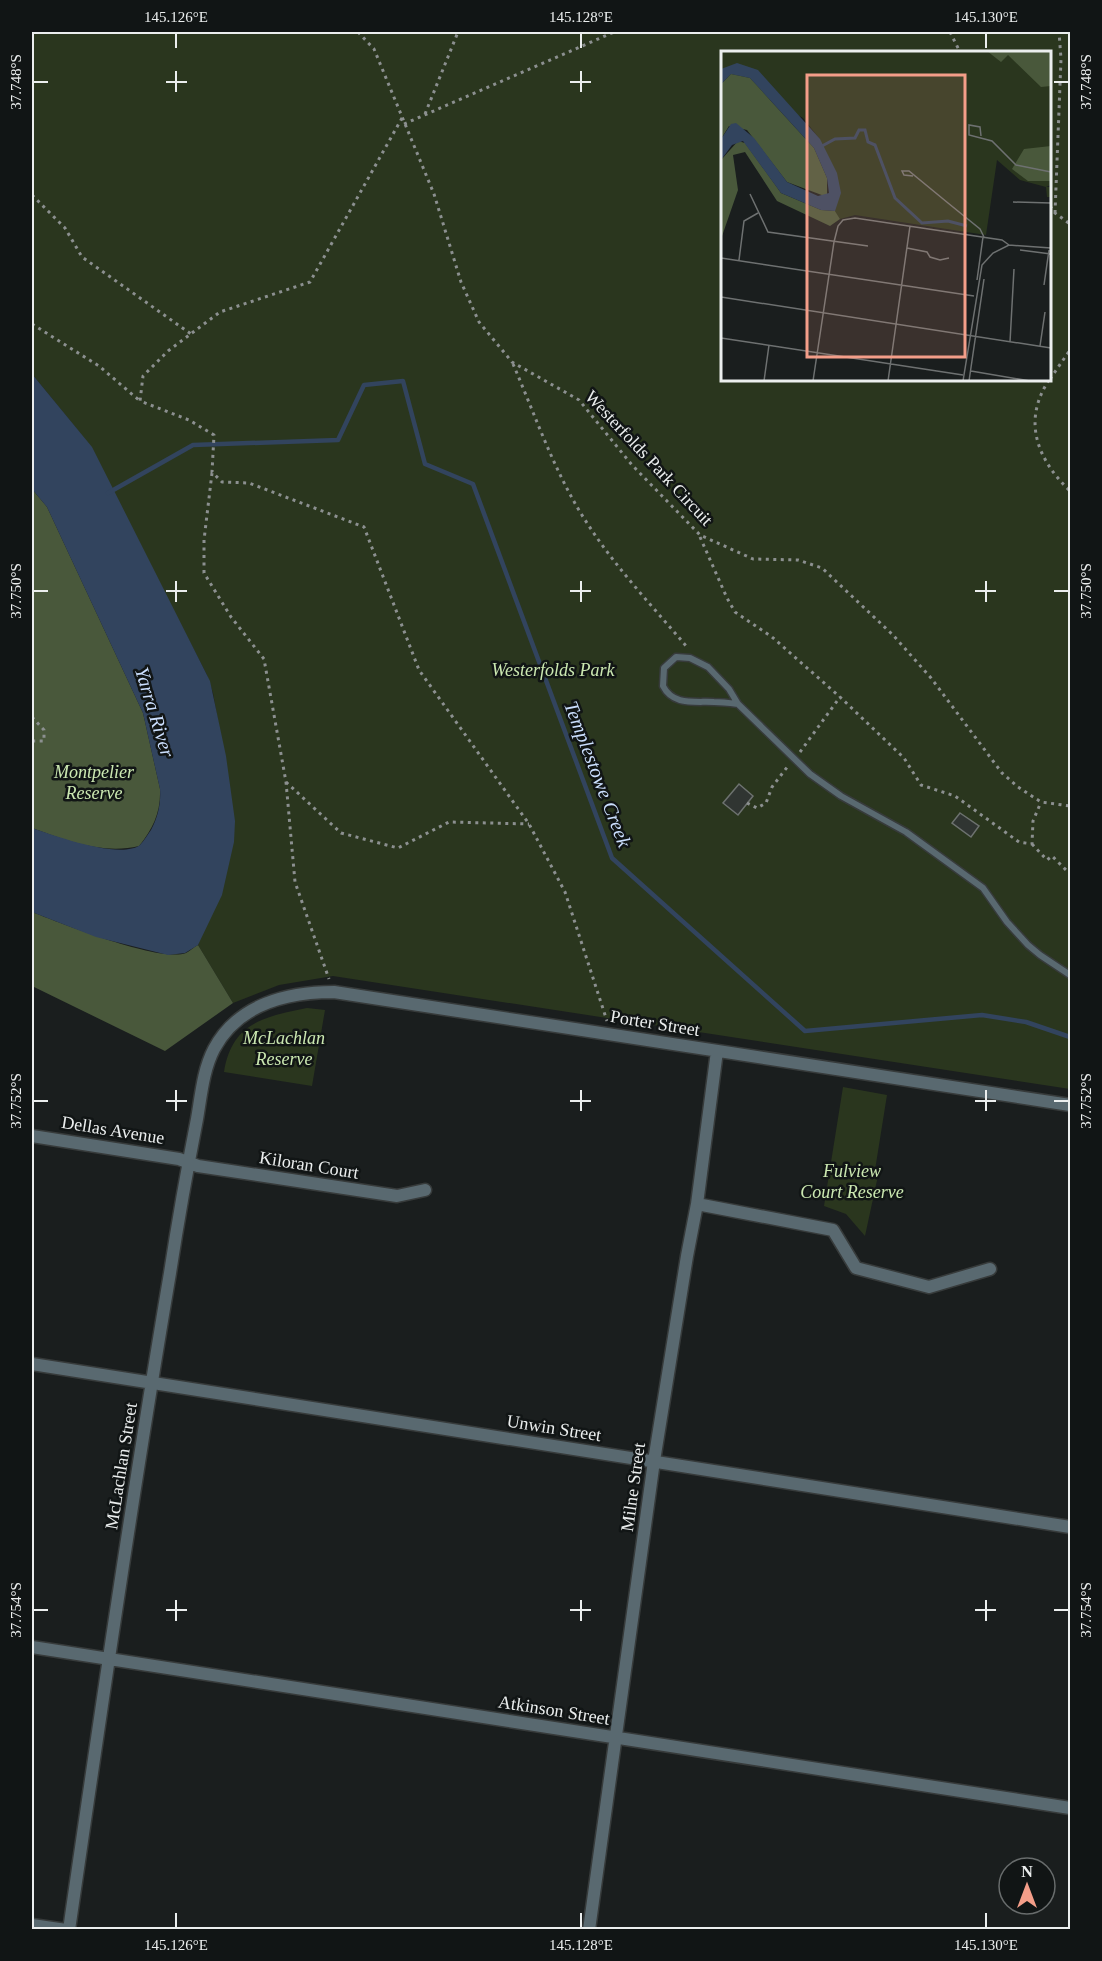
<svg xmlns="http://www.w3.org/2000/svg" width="1102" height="1961" font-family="Georgia,serif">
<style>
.green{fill:#2a361e;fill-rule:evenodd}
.forest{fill:#49583b}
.water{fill:#32445e}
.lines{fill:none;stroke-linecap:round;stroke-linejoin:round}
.stream{stroke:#32445e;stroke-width:4.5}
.building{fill:#303532;stroke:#6d726f;stroke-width:1.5}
.service-casing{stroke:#373b3b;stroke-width:9}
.minor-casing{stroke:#373b3b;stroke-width:15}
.path{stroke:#8c9090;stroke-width:3;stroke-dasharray:3 4.5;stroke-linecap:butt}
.service{stroke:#596970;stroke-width:6}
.minor{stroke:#596970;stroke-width:12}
.ticks{fill:none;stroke:#ebeeee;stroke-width:2}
.labels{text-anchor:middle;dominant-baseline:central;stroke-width:5;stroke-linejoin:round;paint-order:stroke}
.street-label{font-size:18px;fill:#ebeeee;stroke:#111515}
.park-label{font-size:18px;font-style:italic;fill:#cbe8b1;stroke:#111515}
.water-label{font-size:20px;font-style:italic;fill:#cbdffe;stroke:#111515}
.inset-river{fill:none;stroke:#32445e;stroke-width:3}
.inset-road{fill:none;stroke:#6e7171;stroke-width:1.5}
.view{fill:#f49e89;fill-opacity:0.15;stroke:#f49e89;stroke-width:3}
.inset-edge{fill:none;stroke:#ebeeee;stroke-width:3}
.neatline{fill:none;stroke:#ebeeee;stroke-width:2}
.ticks-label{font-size:15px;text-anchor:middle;fill:#ebeeee}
</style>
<rect width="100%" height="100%" fill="#1a1e1e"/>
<path class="green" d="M32,32h1038v1057l-737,-113 -54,9 -46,18 -35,-58 32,-156 -17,-96 -6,-18 -122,-236 -53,-65zM722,52h328v328h-328z
M307,1008l18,2 -13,76 -88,-14c8,-49 39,-55 83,-64z
M843,1087l44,8 -12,75 4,1 -14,65 -19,-22 -22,-8z"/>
<path class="forest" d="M32,489l15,18 96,206 17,76c1,23 -7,40 -21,57 -36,9 -74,-6 -107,-18z
M32,912c28,11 128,51 154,41 4,-2 8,-6 12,-8l35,58 -68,48 -133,-65z"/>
<path class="water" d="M32,374l60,73 118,234 16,75 9,65 -1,21 -12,53 -24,50 -13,8 -17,2 -72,-18 -64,-25v-84c21,7 88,32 108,17 4,-4 8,-11 11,-15 7,-13 10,-26 9,-41l-17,-76 -96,-206 -15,-18z"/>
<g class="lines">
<path class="stream" d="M108,493l85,-48 145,-5 26,-55 39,-4 22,83 48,20 139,374 193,173 177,-16 44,7 44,15"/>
</g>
<path class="building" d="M739,784l14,12 -15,19 -15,-12z
M960,813l19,13 -8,11 -19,-14z"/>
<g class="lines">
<defs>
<path id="service" d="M738,704c-8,-1 -16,-2 -24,-2 -19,-1 -41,4 -51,-16l1,-18 12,-11 14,1 18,9 21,22 9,15 72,70 31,22 65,36 77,56 24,34 21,23 12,10 30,20"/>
<path id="minor" d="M32,1136l147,23 19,7 199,30 28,-6
M697,1204l136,26 23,38 73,19 61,-18
M32,1364l1038,163
M32,1647l1038,161
M32,1925l34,5
M69,1930c32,-220 64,-439 101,-657 8,-52 17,-103 27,-154 4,-23 6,-49 17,-70 24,-45 74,-57 120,-57l736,113
M589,1930l65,-469 33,-205 10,-52 20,-153"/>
</defs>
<use href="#service" class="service-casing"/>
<use href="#minor" class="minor-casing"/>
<path class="path" d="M358,32l16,17 60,145 27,88 18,40 33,40 67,38 53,65 68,70 53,24 45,1 24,8 71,67 38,43 71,95 16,14 23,15 29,4
M950,32l10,20
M425,114l33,-82
M402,118l-92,164 -90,30 -52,39 -25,25 -3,25 49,19 25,15 -2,37 10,10 27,1 115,44 55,143 110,154 36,68 42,129
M404,124l210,-92
M32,195l33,33 17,29 109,77
M1050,206l5,7 15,11
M1055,213l6,-154 -2,-27
M32,324l67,42 41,35
M513,364c23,53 43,113 76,162 28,43 65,82 98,121
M1050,379l20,-29
M1049,380c-27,41 -12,79 21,111
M212,473l-8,67v33l27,44 33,42 22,123 9,100 34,97
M700,537l27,61 8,14 37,25 68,60 64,61 17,27 34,11 64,46 13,2 1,-23 8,-19
M32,717l12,13v11h-12
M800,752l40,-55
M286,782l55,51 57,15 51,-26 80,2
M747,803l10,5 9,-5 6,-16 16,-21
M1032,844l15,16 5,-4 18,18"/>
<use href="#service" class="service"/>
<use href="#minor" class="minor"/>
</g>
<path class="ticks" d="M176,33v15M581,33v15M986,33v15M176,71v21M581,71v21M33,82h15M166,82h21M570,82h21M1054,82h15M176,581v21M581,581v21M986,581v21M33,591h15M166,591h21M570,591h21M975,591h21M1054,591h15M176,1090v21M581,1090v21M986,1090v21M33,1101h15M166,1101h21M570,1101h21M975,1101h21M1054,1101h15M176,1600v21M581,1600v21M986,1600v21M33,1610h15M166,1610h21M570,1610h21M975,1610h21M1054,1610h15M176,1913v15M581,1913v15M986,1913v15"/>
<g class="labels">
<g class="street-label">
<text transform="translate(649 458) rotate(47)">Westerfolds Park Circuit</text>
<text transform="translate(655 1023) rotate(9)">Porter Street</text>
<text transform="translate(113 1130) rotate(9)">Dellas Avenue</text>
<text transform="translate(309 1165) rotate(9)">Kiloran Court</text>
<text transform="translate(554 1428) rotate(9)">Unwin Street</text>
<text transform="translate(121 1466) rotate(-81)">McLachlan Street</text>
<text transform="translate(633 1487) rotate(-82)">Milne Street</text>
<text transform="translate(554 1710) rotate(9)">Atkinson Street</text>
</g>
<g class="park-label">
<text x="553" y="670">Westerfolds Park</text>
<text x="94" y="772">Montpelier<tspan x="94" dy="21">Reserve</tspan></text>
<text x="284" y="1038">McLachlan<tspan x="284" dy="21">Reserve</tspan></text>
<text x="852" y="1171">Fulview<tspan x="852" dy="21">Court Reserve</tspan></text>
</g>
<g class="water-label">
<text transform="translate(155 712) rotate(73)">Yarra River</text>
<text transform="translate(598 774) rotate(69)">Templestowe Creek</text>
</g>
</g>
<g transform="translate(721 51)">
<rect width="330" height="330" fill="#1a1e1e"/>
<path d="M0,0h330v134l-5,2h5v10h-4l-1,-10 -26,-7 -23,-20 -11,75 -131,-20 -15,4 -5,-8 -7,-52 -9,-21 -16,-20 -82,-45z" fill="#2a361e"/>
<path d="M266,0h64v35l-10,1 -33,-32 -7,7zM10,23l19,4 64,70 13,30v19l-40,-15 -40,-52 -18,-4 -8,13v-55zM17,90l7,2 36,50 40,17 14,1 5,8 -10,7 -53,-25 -32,-49 -12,3 5,35 -17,49v-79zM330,95v35h-23l-16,-12 12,-20z" fill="#49583b"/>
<path d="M16,12l21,7 62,69 17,34 4,20 -6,18 -14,-1 -40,-17 -38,-52 -11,4 -11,15v-21l10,-15 5,-1 18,15 33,44 31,14 11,-3 -2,-15 -13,-30 -64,-70 -19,-4 -10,10v-15z" fill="#32445e"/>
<path class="inset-river" d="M101,95l13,-7 20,-1 4,-8h6l3,12 7,3 20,53 27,25 26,-2 19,5"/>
<path class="inset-road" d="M260,85l-1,-9 -11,-2v10l23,6 24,24 35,7M192,125l-9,-1 -2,-4h7l39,32 32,26 4,8M29,143l18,38 100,14M292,151l38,1M186,197l20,4 3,5 10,3 9,-2M299,199l31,4M0,207l253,38M18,209l5,-39 14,-8M256,229l6,-43M323,234l5,-35M0,246l330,51M0,287l242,37M289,291l4,-73M319,295l5,-34M250,320l59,10M43,330l5,-36M92,330l21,-139 4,-16 5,-6 12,-2 147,22 7,5M167,330l22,-155M242,330l19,-116 11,-12 16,-8 42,3M248,330l15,-102"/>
<path class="view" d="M86,24h158v282h-158z"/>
<rect width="330" height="330" class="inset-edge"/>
</g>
<rect width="1102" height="1961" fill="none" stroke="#111515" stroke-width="66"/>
<g transform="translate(1027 1886)"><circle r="28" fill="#111515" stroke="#686c6c" stroke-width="1.5"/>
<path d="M0-4.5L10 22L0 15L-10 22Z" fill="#f49e89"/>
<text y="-9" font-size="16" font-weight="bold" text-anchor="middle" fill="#ebeeee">N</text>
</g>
<rect x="33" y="33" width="1036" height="1895" class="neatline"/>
<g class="ticks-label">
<text x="176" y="22">145.126°E</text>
<text x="581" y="22">145.128°E</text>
<text x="986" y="22">145.130°E</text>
<text transform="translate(16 82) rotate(-90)" y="5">37.748°S</text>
<text transform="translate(1086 82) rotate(-90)" y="5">37.748°S</text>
<text transform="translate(16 591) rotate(-90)" y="5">37.750°S</text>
<text transform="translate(1086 591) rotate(-90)" y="5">37.750°S</text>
<text transform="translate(16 1101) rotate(-90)" y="5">37.752°S</text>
<text transform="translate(1086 1101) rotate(-90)" y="5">37.752°S</text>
<text transform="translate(16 1610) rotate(-90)" y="5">37.754°S</text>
<text transform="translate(1086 1610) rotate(-90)" y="5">37.754°S</text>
<text x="176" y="1950">145.126°E</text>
<text x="581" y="1950">145.128°E</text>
<text x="986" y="1950">145.130°E</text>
</g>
</svg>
